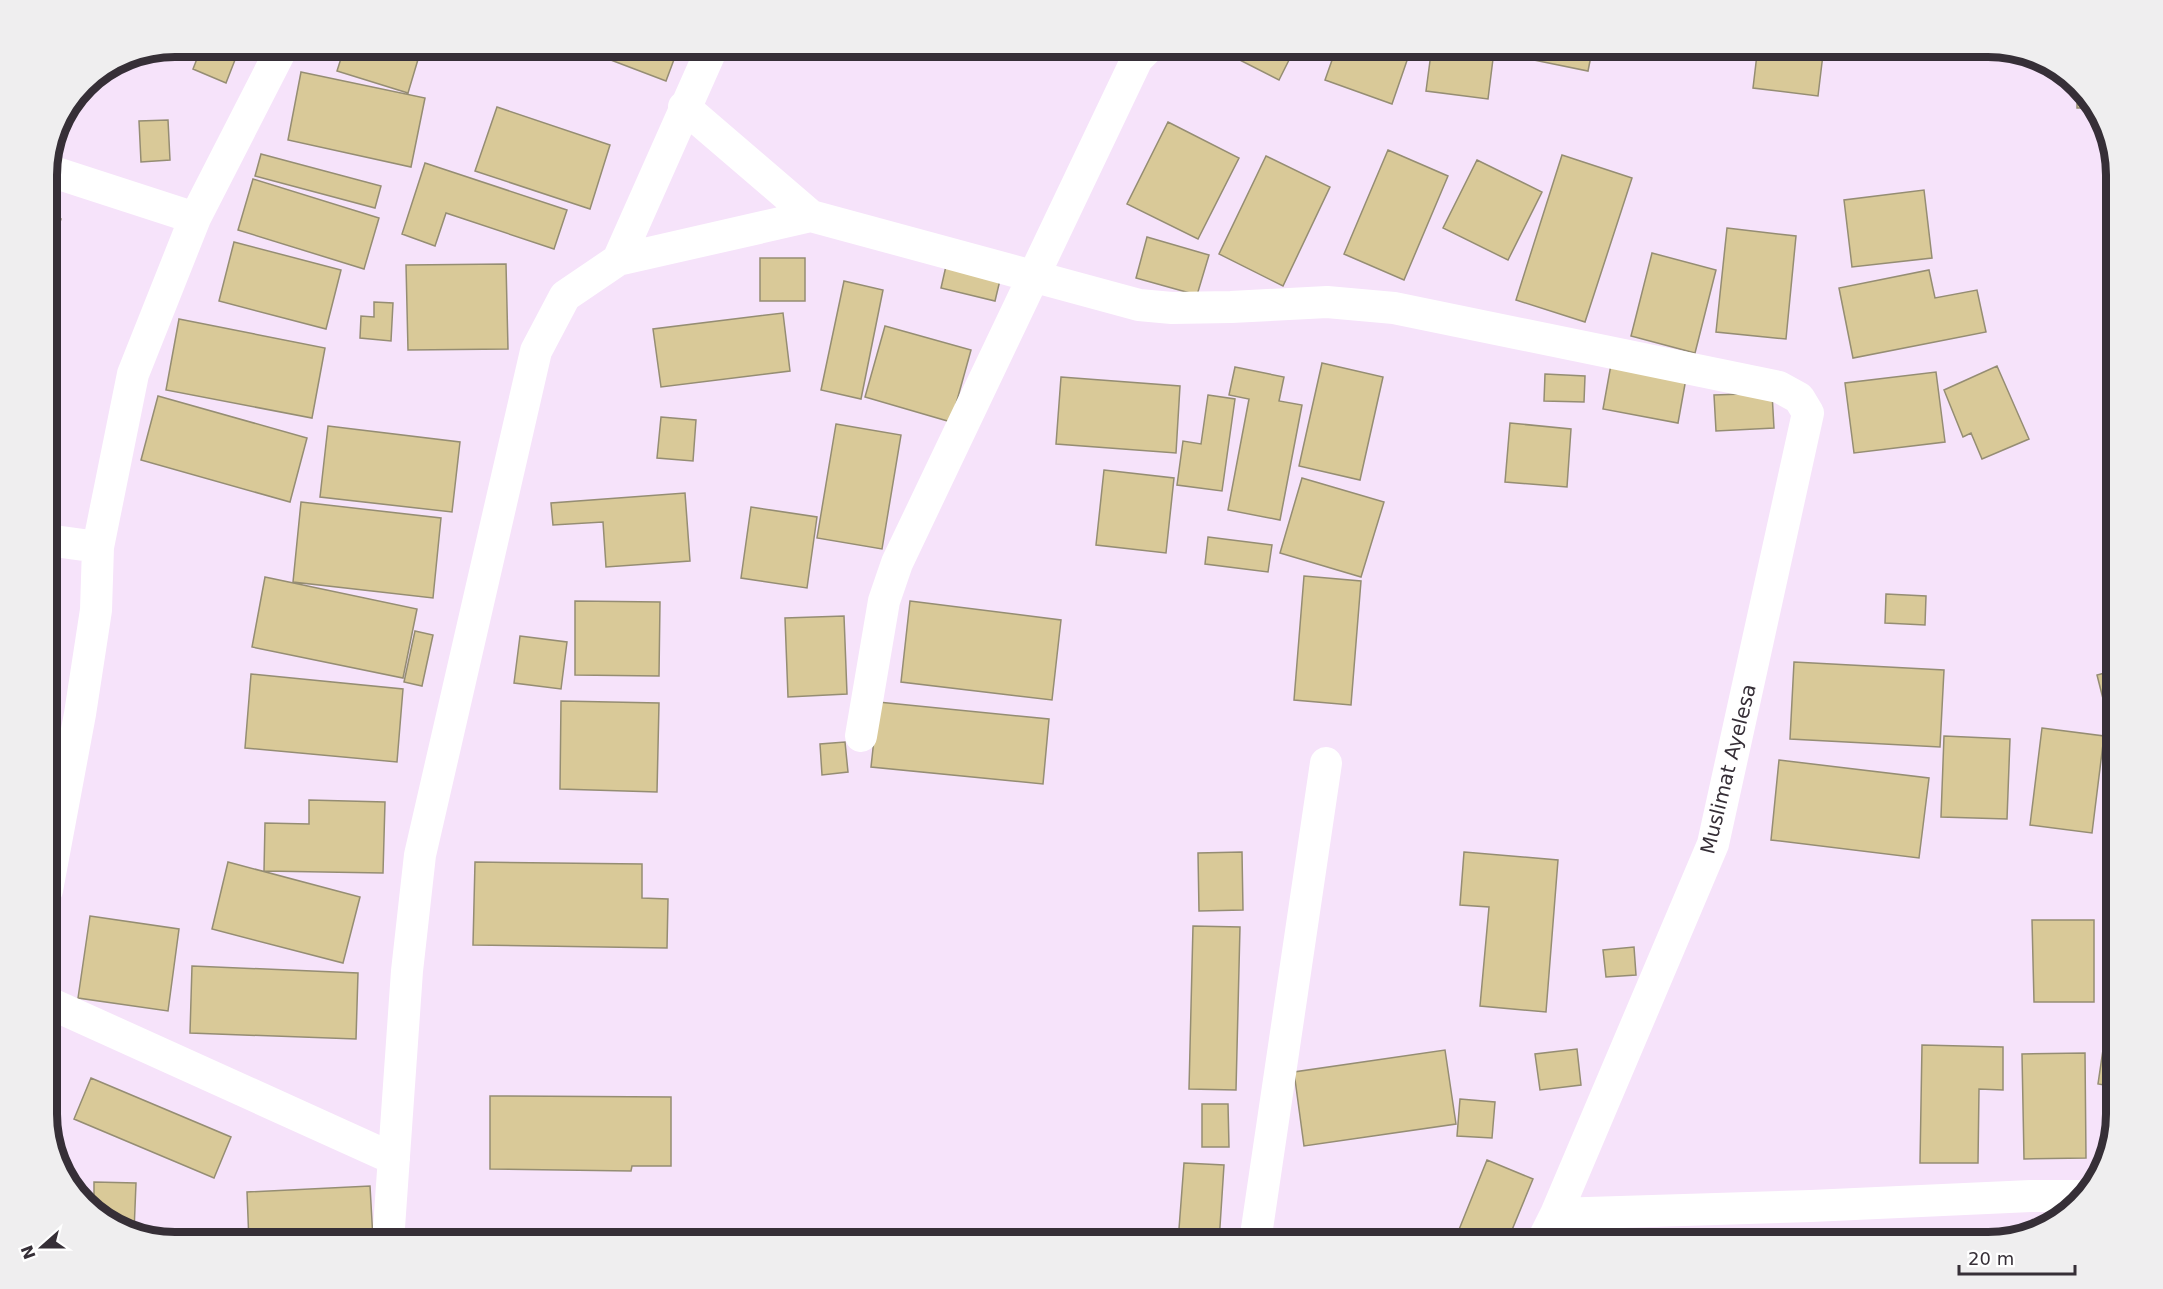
<svg xmlns="http://www.w3.org/2000/svg" width="2163" height="1289" font-family="'DejaVu Sans',sans-serif">
<style>
.building{fill:#d9c998;stroke:#958d73;stroke-width:1.5}
.lines{fill:none;stroke-linecap:round;stroke-linejoin:round}
.street{stroke:#fff;stroke-width:32}
.labels{text-anchor:middle;dominant-baseline:central;stroke-width:4.5;stroke-linejoin:round;paint-order:stroke}
.street-label{font-size:20px;fill:#362f37;stroke:#fff}
.rim{fill:none;stroke:#362f37;stroke-width:8}
</style>
<rect width="100%" height="100%" fill="#f6e3fa"/>
<path class="building" d="M202,46l38,1 -14,36 -33,-14z
M345,46h77l-14,47 -71,-22z
M574,46h105l-13,35z
M1220,46h76l-17,34 -61,-31z
M1337,46h75l-20,58 -67,-24z
M1432,46h31l31,5 -6,48 -62,-8z
M1505,46h88l-5,25 -84,-17z
M1758,46h66l-6,50 -65,-8z
M301,72l124,26 -14,69 -123,-27z
M2077,88l20,20h-20z
M497,107l113,38 -20,64 -115,-38z
M168,120l2,40 -29,2 -2,-41z
M1168,122l71,36 -41,81 -71,-35z
M1388,150l60,26 -44,104 -60,-26z
M261,154l120,32 -6,22 -120,-32z
M1562,155l70,23 -47,144 -69,-22z
M1266,156l64,31 -47,99 -64,-32z
M1477,160l65,32 -34,68 -65,-32z
M425,163l142,47 -13,39 -108,-36 -11,33 -33,-12z
M253,179l126,39 -15,51 -126,-39z
M1924,190l8,68 -80,9 -8,-67z
M47,214l14,5 -14,42z
M1727,228l69,8 -10,103 -70,-7z
M1147,237l62,18 -12,40 -61,-17z
M234,242l107,28 -15,59 -107,-28z
M1652,253l64,17 -21,83 -64,-17z
M760,258h45v43h-45z
M506,264l2,85 -100,1 -2,-85z
M946,266l54,14 -5,21 -54,-13z
M1929,270l6,28 42,-8 9,42 -133,26 -14,-70z
M844,281l39,9 -22,109 -40,-9z
M374,302l19,1 -2,38 -31,-3 1,-22 13,1z
M783,313l7,58 -129,16 -8,-58z
M179,319l146,29 -13,70 -146,-28z
M885,326l86,24 -20,72 -86,-25z
M1612,359l75,14 -9,50 -75,-14z
M1322,363l61,14 -23,103 -61,-14z
M1997,366l32,73 -47,20 -11,-26 -8,4 -19,-47z
M1235,367l49,10 -5,24 23,4 -22,115 -52,-10 21,-111 -20,-4z
M1936,372l9,70 -91,11 -9,-70z
M1545,374l40,2 -1,26 -40,-1z
M1061,377l119,9 -4,67 -120,-9z
M1772,393l2,35 -58,3 -2,-36z
M1208,395l27,4 -13,92 -45,-6 6,-44 18,3z
M158,396l149,42 -17,64 -149,-42z
M661,417l35,3 -3,41 -36,-3z
M1510,423l61,6 -4,58 -62,-5z
M836,424l65,11 -19,114 -65,-11z
M328,426l132,16 -8,70 -132,-15z
M1104,470l70,8 -8,75 -70,-8z
M1302,478l82,24 -23,75 -81,-24z
M685,493l5,68 -84,6 -3,-45 -50,3 -2,-22z
M301,502l140,16 -8,80 -140,-16z
M751,507l66,10 -10,71 -66,-10z
M1208,537l64,8 -4,27 -63,-8z
M1304,576l57,5 -10,124 -57,-5z
M265,577l152,32 -14,69 -151,-31z
M1886,594l40,2 -1,29 -40,-2z
M575,601l85,1 -1,74 -84,-1z
M910,601l151,19 -9,80 -151,-18z
M844,616l3,78 -59,3 -3,-79z
M415,631l18,4 -11,51 -18,-4z
M520,636l47,6 -6,47 -47,-6z
M1794,662l150,8 -4,77 -150,-8z
M2116,670v80l-19,-75z
M251,674l152,15 -6,73 -152,-14z
M561,701l98,2 -2,89 -97,-3z
M878,702l171,17 -6,65 -172,-17z
M2042,728l62,8 -12,97 -62,-8z
M1944,736l66,3 -3,80 -66,-2z
M845,742l3,30 -26,3 -2,-31z
M1779,760l150,18 -10,80 -148,-18z
M309,800l76,2 -2,71 -119,-2 1,-48 44,1z
M1242,852l1,58 -44,1 -1,-58z
M1464,852l94,8 -12,152 -66,-6 9,-99 -29,-2z
M228,862l132,35 -17,66 -131,-34z
M475,862l167,2v34l26,1 -1,49 -194,-3z
M90,916l89,13 -11,82 -90,-13z
M2032,920h62v82h-60z
M1193,926l47,1 -4,163 -47,-1z
M1634,947l2,28 -30,2 -3,-27z
M192,966l166,7 -2,66 -166,-6z
M2109,1009l7,1v77l-18,-3z
M1922,1045l81,2v43l-24,-1 -1,74h-58z
M1577,1049l4,36 -41,5 -5,-36z
M1445,1050l11,74 -152,22 -10,-74z
M2085,1053l1,105 -62,1 -2,-105z
M91,1078l140,59 -17,41 -140,-59z
M490,1096l181,1v69h-39l-1,5 -141,-2z
M1460,1099l35,3 -3,36 -35,-2z
M1202,1104h26l1,43h-27z
M1487,1160l46,19 -26,63h-25l-24,-10z
M1184,1163l40,2 -5,77h-41z
M94,1182l42,1 -2,49 -24,-7 -16,-16z
M370,1186l3,53 -63,3h-61l-2,-50z
M566,1232l96,1v9h-96z
M1814,1237l77,3v2h-77z"/>
<g class="lines">
<path class="street" d="M684,107l127,109 328,89 33,3 59,-1 96,-5 67,6 385,79 20,11 9,15 -95,431 -157,370 -14,28
M47,170l148,48
M618,260l193,-44
M47,540l51,7
M861,736l23,-135 13,-38 240,-504 13,-13
M47,890l33,-176 16,-104 2,-63 35,-173 62,-156 88,-172
M47,1002l347,157
M1556,1214l255,-8 220,-10h51
M388,1242l19,-271 13,-116 116,-504 29,-55 53,-36 95,-214
M1255,1242l71,-479"/>
</g>
<g class="labels">
<g class="street-label">
<text transform="translate(1728 769) rotate(-76)">Muslimat Ayelesa</text>
</g>
</g>
<path d="M0 0H2163V1289H0ZM175 57H1988A118 118 0 0 1 2106 175V1114A118 118 0 0 1 1988 1232H175A118 118 0 0 1 57 1114V175A118 118 0 0 1 175 57Z" fill="#efeeef" fill-rule="evenodd"/>
<path class="rim" d="M175 57H1988A118 118 0 0 1 2106 175V1114A118 118 0 0 1 1988 1232H175A118 118 0 0 1 57 1114V175A118 118 0 0 1 175 57Z"/>
<g transform="translate(42 1247) rotate(249)" stroke="#ffffff" stroke-width="4.5" paint-order="stroke">
<path d="M0-4.5L10 22L0 15L-10 22Z" fill="#362f37"/>
<text y="-9" font-size="16" font-weight="bold" text-anchor="middle" fill="#362f37">N</text>
</g>
<path d="M1959 1265v9h116v-9" fill="none" stroke="#362f37" stroke-width="3"/>
<text x="1968" y="1265" font-size="18" fill="#362f37" stroke="#ffffff" stroke-width="4.5" paint-order="stroke">20 m</text>
</svg>
